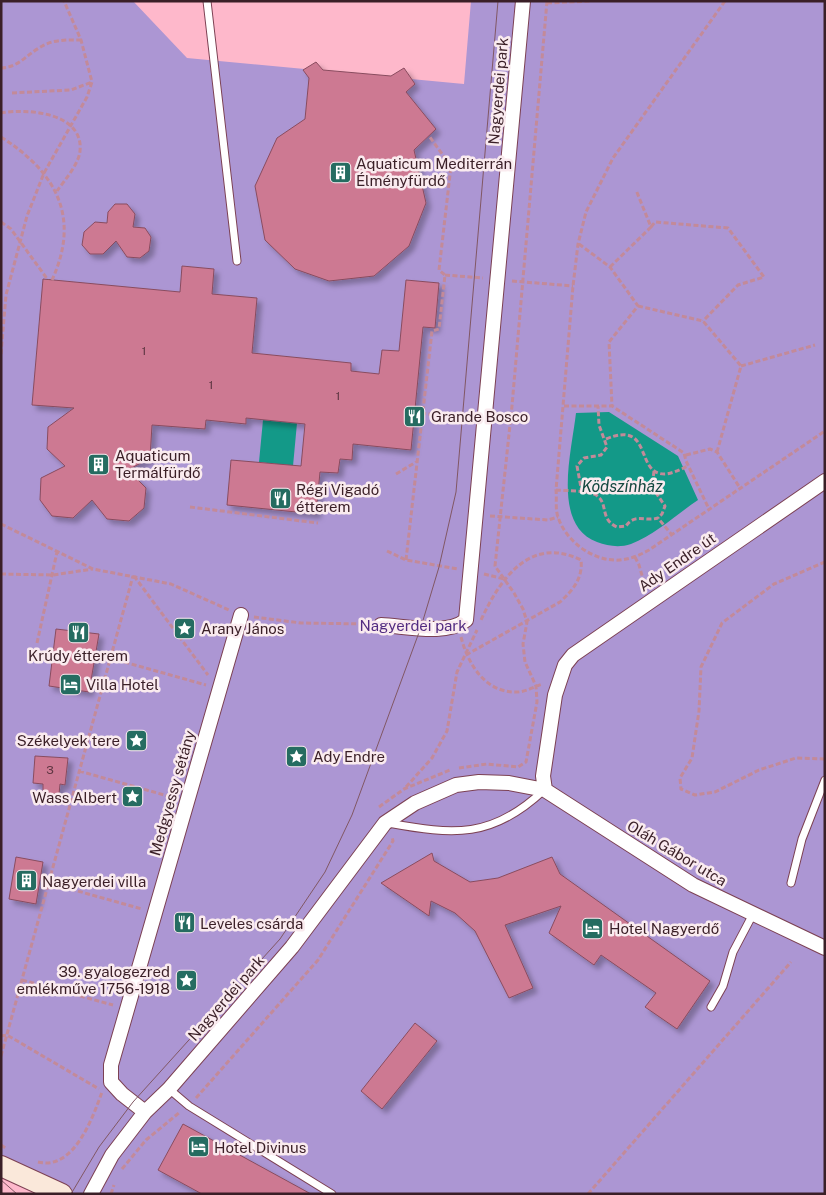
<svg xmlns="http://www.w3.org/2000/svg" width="826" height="1195" font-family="'Public Sans',sans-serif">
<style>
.green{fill:#ac96d3}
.water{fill:#139988}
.building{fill:#cd7992;stroke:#894c5f;filter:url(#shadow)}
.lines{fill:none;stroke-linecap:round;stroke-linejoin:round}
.lane-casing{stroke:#7c4153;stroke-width:9}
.street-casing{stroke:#7c4153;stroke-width:16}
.secondary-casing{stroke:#7c4153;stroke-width:22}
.path{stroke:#c38a99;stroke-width:3;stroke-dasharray:5 2.5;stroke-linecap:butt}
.lane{stroke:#fff;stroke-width:7}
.street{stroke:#fff;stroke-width:14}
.secondary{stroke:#fae8da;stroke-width:20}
.tram{stroke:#815763;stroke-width:1}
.labels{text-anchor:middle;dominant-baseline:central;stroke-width:5;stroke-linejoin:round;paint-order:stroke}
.number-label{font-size:12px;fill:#5f3642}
.street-label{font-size:15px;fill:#3a1f27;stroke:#faebef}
.poi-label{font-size:15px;fill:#3a1f27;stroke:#faebef;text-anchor:start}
.park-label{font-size:15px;fill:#522c81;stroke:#faebef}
.water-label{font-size:16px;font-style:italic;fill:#154840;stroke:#faebef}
</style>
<defs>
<filter id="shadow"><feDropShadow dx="4.5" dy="4.5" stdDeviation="2.5" flood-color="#0004"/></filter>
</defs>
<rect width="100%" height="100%" fill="#feb8cb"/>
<path class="green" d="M1,1h132l54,57 277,26 7,-83h354v1193h-762l-62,-28z"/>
<path class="water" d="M609,412l69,44 20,44c-21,14 -43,35 -67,44 -12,4 -23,2 -34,-2 -46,-17 -25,-92 -21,-129z
M263,420l34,3 -4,43 -34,-4z"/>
<path class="building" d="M316,62l7,8 68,6 13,-8 11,16 -9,8 30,37 -22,21 12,53 -17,43 -35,30 -45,5 -34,-12 -30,-29 -10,-54 22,-48 28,-19 4,-41 -6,-8z
M115,204h12l8,10 -2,13 12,1 6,9 -2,14 -9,7 -13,-1 -11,-16 -13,13h-13l-8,-9 2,-13 11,-10 12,1 1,-11z
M182,266l32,3 -2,25 45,4 -5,55 99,10v8l28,3 3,-24 17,1 7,-71 33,3 -4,45 -12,-1 -12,123 -58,-6 -1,16 -12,-1 -2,14 -18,-1 -4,42 -89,-9 4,-45 70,6 4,-42 -59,-6v6l-40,-4 -1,9 -53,-4 -2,33 -22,12 18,18 -2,20 -15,13 -22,-2 -15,-19 -19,18 -21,-2 -12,-16 1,-22 24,-12 -18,-17 1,-22 26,-19 -42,-3 11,-126 137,13z
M56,629l43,5 -10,58 -40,-6z
M35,756l33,2 -3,27 -5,-1 -1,10 -16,-1v-9l-10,-1z
M432,853l2,8 36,21 28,-4 54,-21 8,17 150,107 -33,48 -32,-22 11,-14 -55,-38 -7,10 -45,-32 12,-27 -56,19 28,63 -24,10 -34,-67 -20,-18 -24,-12 -2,15 -48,-33z
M16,857l27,5 -7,42 -27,-5z
M415,1023l22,18 -55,68 -21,-18z
M183,1124l128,70h-109l-44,-24z"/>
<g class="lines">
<defs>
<path id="lane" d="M207,1l30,260
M388,823c66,12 104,16 156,-33
M791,883l11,-44 23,-59
M711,1007l12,-21 10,-34 20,-38
M169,1089l20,17 143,88"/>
<path id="street" d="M381,625c24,1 66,11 85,-5l57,-619
M545,790l-2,-14 12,-81 10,-30 8,-10 252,-174
M145,1112l-23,-18 -11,-12v-17l130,-450
M91,1194l21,-39 33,-43 24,-23 123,-142 93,-124 30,-20 41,-18 23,-3 30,1 36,7 148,95 132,63"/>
<path id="secondary" d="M1,1166l61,28"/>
</defs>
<use href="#lane" class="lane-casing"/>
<use href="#street" class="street-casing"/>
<use href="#secondary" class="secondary-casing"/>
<path class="path" d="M725,1l-112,157 -27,54 -8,32 -5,42 -17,204c1,8 -1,19 2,27 8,25 36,45 62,43 11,-1 20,-5 29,-10l176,-119
M547,3l45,-2
M1,68c18,-1 24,-12 38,-20 13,-9 27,-8 42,-8
M12,93l59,-3 21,-8
M1,113c27,-5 83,0 79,38 -1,13 -16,30 -23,40
M1,137c55,35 80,80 51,143
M1,222l10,7 37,51
M651,227l4,-5 73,6 36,49 -26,8 -35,36
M579,244l31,23 28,39 -29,36 3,64
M610,267l41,-40 -15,-37
M445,275l38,3
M512,281l61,5
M638,306l65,15 38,45 -24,86
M1,354l5,-59 21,-79 17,-43 43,-76 5,-15 -11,-42 -17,-39
M741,366l74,-21
M564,406h48l72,47 2,8 23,48
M421,413l49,7
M606,439c48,-20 28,37 60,35 8,-1 15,-5 22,-8
M686,455l24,-6 7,3 23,36
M654,471l-2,16 13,19 -3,8 -4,4
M396,474l20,-12
M556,490c12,1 30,0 40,5 13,8 3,24 21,32l9,-1c9,-13 19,-4 32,-8l14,17
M582,493l-5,-27 7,-8 17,-3 6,-8 -8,-22 -1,-19
M190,507l128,16
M490,516l58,4 10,-3
M1,524l92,45 78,15 58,26
M387,551l19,9 52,9
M635,557l4,8 7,24
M406,560l26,-229 7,-2 6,-54 -6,-5 12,-104 -22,-30
M825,562l-51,22 -52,39 -21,44 -2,44 -7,47 -12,20 1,11 14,6 20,-3 44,-22 37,-12 29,1
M1,574l52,1 40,-6
M484,574l20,5
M134,576l74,99
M254,617l47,6 67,1
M461,637c7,27 24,56 56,55 9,0 18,-6 26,-8
M37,643l20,-91
M466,655l94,-53c13,-12 23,-24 21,-42 -51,-25 -81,19 -100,60
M110,658l96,27
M459,768l28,-4 31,3 8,-5 11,-60 -1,-16 -11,-24 -2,-18 4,-22 -4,-13 -9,-16 -19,-27 17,-160 35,-405
M79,771l96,27
M406,787l26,-29 15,-27 10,-59 20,-42
M379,807l25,-18 46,-19
M49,883l93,26
M22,980l91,25
M1,1036l6,-1 92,54
M1,1056l132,-480
M196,1098l122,-138 75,-119 -1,-4
M1,1145l6,4
M38,1162c36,9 55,-45 64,-70
M122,1169l24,-29 34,-28
M111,1194l3,-9
M588,1194l203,-232"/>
<use href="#lane" class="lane"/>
<use href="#street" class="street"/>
<use href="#secondary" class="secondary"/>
<path class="tram" d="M1,1180l16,14
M71,1194l28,-47 34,-45 147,-163 45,-67 27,-57 69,-188 18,-60 17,-75 42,-491"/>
</g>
<defs>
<symbol id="building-square" viewBox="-11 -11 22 22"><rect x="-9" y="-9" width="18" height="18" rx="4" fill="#256c61" stroke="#faebef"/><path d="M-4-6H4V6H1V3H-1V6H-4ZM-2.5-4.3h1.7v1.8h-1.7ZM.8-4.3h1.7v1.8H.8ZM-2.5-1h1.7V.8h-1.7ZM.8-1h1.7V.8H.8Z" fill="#fff"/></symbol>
<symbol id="restaurant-square" viewBox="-11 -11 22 22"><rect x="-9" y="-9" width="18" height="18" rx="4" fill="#256c61" stroke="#faebef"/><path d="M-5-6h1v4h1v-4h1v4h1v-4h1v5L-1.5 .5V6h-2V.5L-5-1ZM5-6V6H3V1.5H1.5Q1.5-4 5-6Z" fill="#fff"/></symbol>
<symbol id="sight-square" viewBox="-11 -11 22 22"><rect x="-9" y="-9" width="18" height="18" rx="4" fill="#256c61" stroke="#faebef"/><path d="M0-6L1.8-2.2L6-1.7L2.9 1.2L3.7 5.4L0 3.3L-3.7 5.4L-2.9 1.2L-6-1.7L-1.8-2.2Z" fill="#fff"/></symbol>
<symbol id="hotel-square" viewBox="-11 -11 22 22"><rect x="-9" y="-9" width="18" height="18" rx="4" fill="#256c61" stroke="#faebef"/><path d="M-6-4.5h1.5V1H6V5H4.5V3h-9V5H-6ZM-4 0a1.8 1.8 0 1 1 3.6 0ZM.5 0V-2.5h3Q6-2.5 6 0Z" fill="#fff"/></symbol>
</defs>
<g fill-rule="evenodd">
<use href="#building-square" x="328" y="160" width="25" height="25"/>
<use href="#restaurant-square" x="402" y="404" width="25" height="25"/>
<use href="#building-square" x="86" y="452" width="25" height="25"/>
<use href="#restaurant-square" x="268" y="486" width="25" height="25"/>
<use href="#sight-square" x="172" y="616" width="25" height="25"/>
<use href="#restaurant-square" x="66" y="620" width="25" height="25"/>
<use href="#hotel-square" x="58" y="672" width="25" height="25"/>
<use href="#sight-square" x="124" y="728" width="25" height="25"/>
<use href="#sight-square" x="284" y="744" width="25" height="25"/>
<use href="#sight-square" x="120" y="784" width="25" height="25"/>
<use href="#building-square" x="14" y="868" width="25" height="25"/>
<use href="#restaurant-square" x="172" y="910" width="25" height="25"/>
<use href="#hotel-square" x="580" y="916" width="25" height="25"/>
<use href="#sight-square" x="174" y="968" width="25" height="25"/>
<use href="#hotel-square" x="186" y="1134" width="25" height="25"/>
</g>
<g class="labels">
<g class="number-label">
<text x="144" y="351">1</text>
<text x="211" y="385">1</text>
<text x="338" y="396">1</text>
<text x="50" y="770">3</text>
</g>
<g class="street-label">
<text transform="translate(498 91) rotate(-85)">Nagyerdei park</text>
<text transform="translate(677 562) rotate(-35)">Ady Endre út</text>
<text transform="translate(172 793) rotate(-74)">Medgyessy sétány</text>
<text transform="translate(677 853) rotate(31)">Oláh Gábor utca</text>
<text transform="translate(226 998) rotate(-49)">Nagyerdei park</text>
</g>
<g class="poi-label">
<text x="356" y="163">Aquaticum Mediterrán<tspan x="356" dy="17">Élményfürdő</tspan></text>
<text x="431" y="416">Grande Bosco</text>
<text x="115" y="455">Aquaticum<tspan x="115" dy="17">Termálfürdő</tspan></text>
<text x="296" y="489">Régi Vigadó<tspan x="296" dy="17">étterem</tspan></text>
<text x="201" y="628">Arany János</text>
<text x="78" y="655" text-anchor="middle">Krúdy étterem</text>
<text x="86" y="684">Villa Hotel</text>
<text x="120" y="740" text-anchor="end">Székelyek tere</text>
<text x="313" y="756">Ady Endre</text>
<text x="117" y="797" text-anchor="end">Wass Albert</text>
<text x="42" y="881">Nagyerdei villa</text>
<text x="200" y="923">Leveles csárda</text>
<text x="609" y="928">Hotel Nagyerdő</text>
<text x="170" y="971" text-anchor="end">39. gyalogezred<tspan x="170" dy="17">emlékműve 1756-1918</tspan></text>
<text x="214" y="1147">Hotel Divinus</text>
</g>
<g class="park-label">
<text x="413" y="625">Nagyerdei park</text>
</g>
<g class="water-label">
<text x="622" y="486">Ködszínház</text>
</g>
</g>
<rect width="826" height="1195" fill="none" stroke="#3a1f27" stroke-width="5"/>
</svg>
